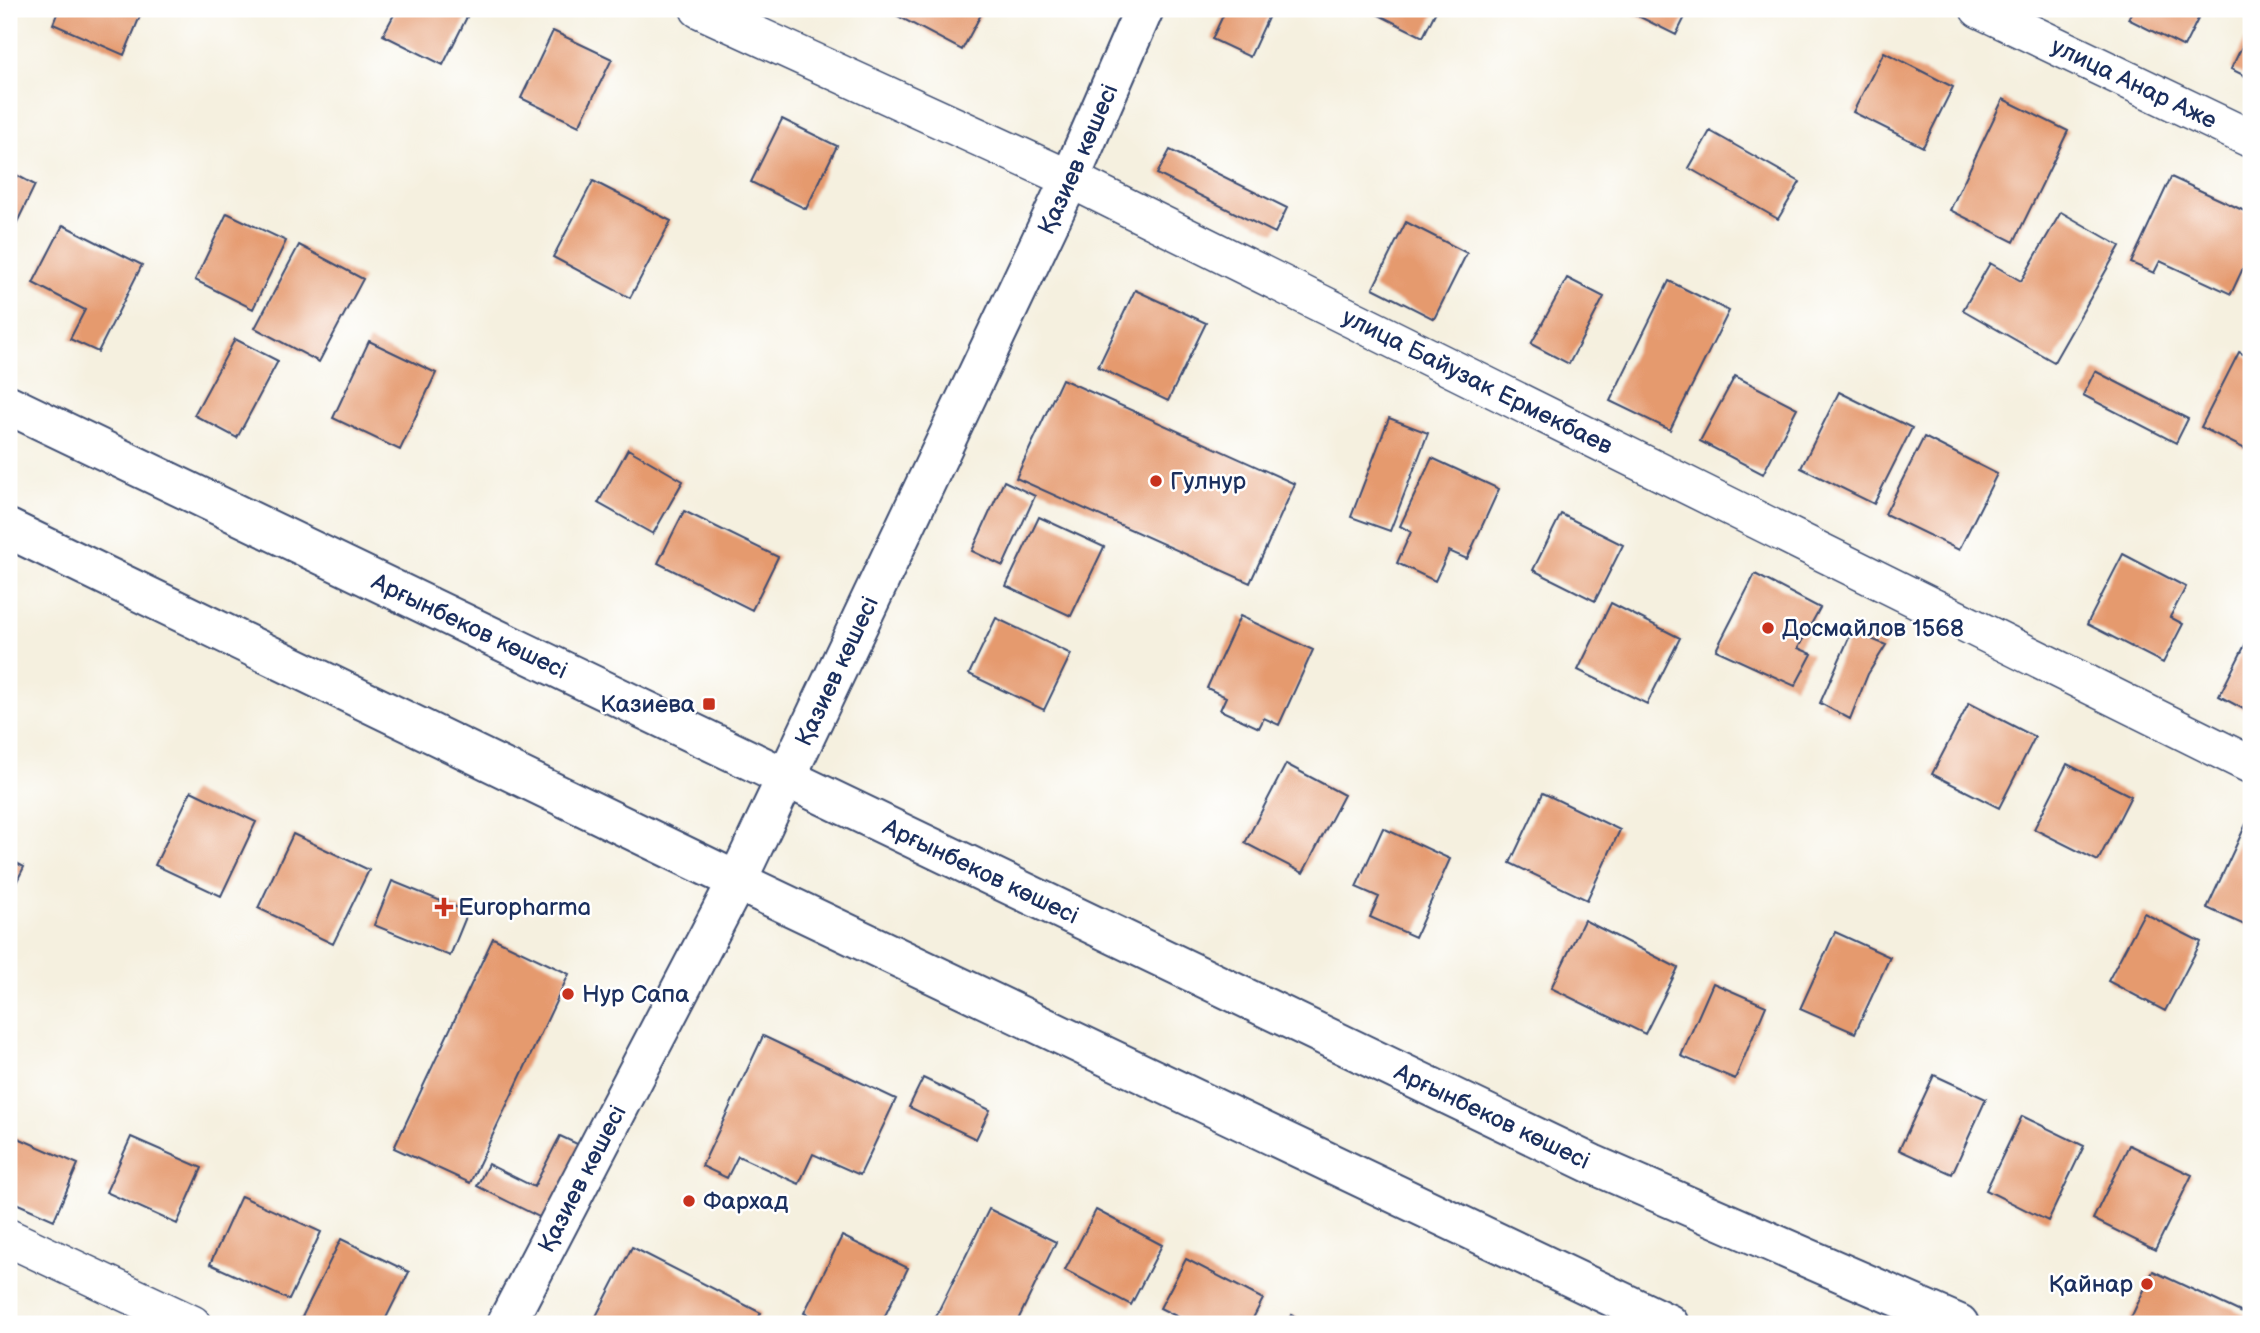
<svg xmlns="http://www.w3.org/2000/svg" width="2260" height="1333" font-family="'Balsamiq Sans',sans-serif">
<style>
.building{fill:#e59a6e}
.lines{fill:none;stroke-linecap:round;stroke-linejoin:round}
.street-casing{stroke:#3c4c71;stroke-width:40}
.secondary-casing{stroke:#3c4c71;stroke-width:42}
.primary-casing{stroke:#3c4c71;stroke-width:42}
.street{stroke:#fff;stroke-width:37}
.secondary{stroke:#fff;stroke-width:38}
.primary{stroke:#fff;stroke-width:38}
.poi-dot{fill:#c8321e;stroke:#fff;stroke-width:2.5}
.labels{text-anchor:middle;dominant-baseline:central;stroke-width:5;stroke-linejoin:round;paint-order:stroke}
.street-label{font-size:24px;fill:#1b2f5e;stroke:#fff}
.poi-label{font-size:24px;fill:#1b2f5e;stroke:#fff;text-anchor:start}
</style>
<rect width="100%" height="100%" fill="#fff"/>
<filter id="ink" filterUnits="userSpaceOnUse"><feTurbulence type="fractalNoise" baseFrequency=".0143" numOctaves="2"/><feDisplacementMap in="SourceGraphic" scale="14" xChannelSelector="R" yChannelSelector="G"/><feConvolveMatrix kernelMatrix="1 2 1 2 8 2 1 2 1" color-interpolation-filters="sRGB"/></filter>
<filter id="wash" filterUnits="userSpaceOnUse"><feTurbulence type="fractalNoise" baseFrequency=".00686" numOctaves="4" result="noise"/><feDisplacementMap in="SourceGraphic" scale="28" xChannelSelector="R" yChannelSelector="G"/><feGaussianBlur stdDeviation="1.57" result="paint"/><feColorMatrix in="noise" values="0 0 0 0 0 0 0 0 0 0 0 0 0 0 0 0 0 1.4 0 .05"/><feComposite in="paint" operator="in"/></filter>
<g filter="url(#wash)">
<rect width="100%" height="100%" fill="#f5f0df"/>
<g id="blocks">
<path class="building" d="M59,9h84l-19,46 -71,-31z
M397,9h74l-28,56 -60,-30z
M892,9h92l-22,41 -72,-38z
M1226,9h46l-22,48 -38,-18z
M1367,9h70l-14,28z
M1624,9h65l-13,26z
M2133,9h70l-19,38 -56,-28z
M2251,28v51l-20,-10z
M553,31l59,28 -33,67 -58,-28z
M1884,52l69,35 -30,60 -70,-35z
M2003,99l65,32 -54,111 -64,-32z
M782,119l55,27 -31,63 -55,-27z
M1710,131l90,51 -22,37 -89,-51z
M1170,150l117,58 -12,25 -118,-59z
M9,171l26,14 -26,54z
M2171,177l80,37v37l-20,43 -71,-33 -6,12 -23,-10z
M593,181l78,40 -41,77 -77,-41z
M2061,212l59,34 -66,116 -91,-52 27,-47 31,18z
M227,213l59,28 -33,68 -58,-29z
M1406,222l61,31 -33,66 -61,-31z
M63,225l79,40 -44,87 -28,-13 15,-29 -52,-27z
M299,245l64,34 -44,83 -64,-34z
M1567,278l37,19 -35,67 -38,-20z
M1669,281l60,30 -59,119 -60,-29z
M1135,290l71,33 -38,78 -70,-34z
M235,339l43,22 -41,77 -43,-23z
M369,341l67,32 -36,77 -67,-32z
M2239,352l12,6v94l-50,-25z
M2095,371l93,48 -12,24 -93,-48z
M1735,376l62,32 -34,66 -63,-33z
M1062,379l233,105 -45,99 -234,-105z
M1839,392l73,36 -38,76 -73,-36z
M1389,418l39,15 -38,98 -39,-14z
M1924,437l73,37 -38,76 -74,-36z
M628,449l55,32 -30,53 -55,-31z
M1432,458l67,31 -32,70 -18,-8 -14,30 -38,-18 14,-31 -11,-6z
M1004,481l31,15 -32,70 -31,-15z
M684,511l94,46 -26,53 -94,-47z
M1561,514l62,31 -28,56 -62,-31z
M1039,517l65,30 -33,69 -65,-30z
M2123,554l63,33 -16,30 13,7 -20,39 -76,-39z
M1755,574l65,34 -22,40 14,6 -17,32 -79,-36z
M1611,603l69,35 -33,66 -69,-34z
M1240,616l73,34 -34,75 -15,-7 -5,10 -39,-18 6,-13 -19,-9z
M996,618l75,36 -27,56 -75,-36z
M1852,631l34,14 -18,29 -18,45 -30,-16z
M2251,633v80l-32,-17z
M1969,703l66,34 -36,71 -67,-34z
M1286,764l58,31 -41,78 -58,-30z
M2067,764l64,32 -33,65 -64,-32z
M191,791l65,31 -35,74 -66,-31z
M1543,793l77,37 -33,70 -77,-37z
M2246,824l5,2v102l-44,-20z
M1383,828l67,31 -35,78 -45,-20 9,-20 -23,-10z
M293,834l76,36 -36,74 -75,-36z
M9,859l15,8 -15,30z
M392,881l76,31 -18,44 -76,-31z
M2144,913l57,29 -36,69 -57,-30z
M1584,920l94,48 -33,66 -94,-46z
M1835,932l55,25 -35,76 -55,-24z
M493,938l76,36 -99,209 -76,-35z
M1713,983l53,23 -31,73 -54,-23z
M763,1036l133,63 -36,76 -47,-21 -14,30 -61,-28 -11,22 -25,-12z
M1934,1075l52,24 -34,75 -53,-24z
M923,1078l67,32 -14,29 -67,-32z
M2022,1116l62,30 -36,75 -62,-31z
M9,1134l69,30 -24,56 -45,-20z
M560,1136l28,13 -37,74 -74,-37 11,-22 46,23z
M131,1137l71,31 -25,56 -71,-32z
M2129,1145l63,30 -37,75 -62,-31z
M241,1196l80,36 -32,68 -79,-36z
M989,1209l67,33 -40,82h-84z
M1096,1210l66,35 -31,60 -66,-35z
M842,1236l66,32 -27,56h-54l-23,-11z
M341,1239l68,33 -26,52 -84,-1z
M632,1247l129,66 -6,11h-163z
M1186,1259l77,40 -13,25h-58l-32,-16z
M2153,1271l98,46v7h-123z
M1292,1315l17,9h-21z"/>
</g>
</g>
<g filter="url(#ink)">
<use href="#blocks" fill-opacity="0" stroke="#3c4c71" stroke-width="2"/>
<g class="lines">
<defs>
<g id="street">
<path id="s1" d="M699,9l371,170 1181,586"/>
<path id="s2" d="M1979,9l272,130"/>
<path d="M9,1238l183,86"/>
</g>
<g id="secondary">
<path id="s3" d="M506,1324l231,-443 333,-702 74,-170"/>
</g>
<g id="primary">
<path id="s4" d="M9,405l1583,759 367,160"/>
<path d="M9,529l728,352 932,443"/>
</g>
</defs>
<use href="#street" class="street-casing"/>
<use href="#secondary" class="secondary-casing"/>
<use href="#primary" class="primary-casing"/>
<use href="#street" class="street"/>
<use href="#secondary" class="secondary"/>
<use href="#primary" class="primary"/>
</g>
</g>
<g class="poi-dot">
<circle cx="1156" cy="481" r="7"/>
<circle cx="1768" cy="628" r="7"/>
<rect x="702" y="697" width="14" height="14" rx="3.5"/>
<path d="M440.5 896.5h7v7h7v7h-7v7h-7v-7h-7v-7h7z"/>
<circle cx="568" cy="994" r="7"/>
<circle cx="689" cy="1201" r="7"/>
<circle cx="2147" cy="1284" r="7"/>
</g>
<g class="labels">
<g class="street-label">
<text stroke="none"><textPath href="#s2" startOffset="172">улица Анар Аже</textPath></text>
<text stroke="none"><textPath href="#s3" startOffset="1298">Қазиев көшесі</textPath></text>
<text stroke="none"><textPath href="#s1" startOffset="863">улица Байузак Ермекбаев</textPath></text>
<text stroke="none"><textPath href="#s4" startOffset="511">Арғынбеков көшесі</textPath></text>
<text stroke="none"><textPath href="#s3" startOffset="732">Қазиев көшесі</textPath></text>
<text stroke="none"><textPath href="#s4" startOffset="1078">Арғынбеков көшесі</textPath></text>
<text stroke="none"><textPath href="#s4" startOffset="1645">Арғынбеков көшесі</textPath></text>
<text stroke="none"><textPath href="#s3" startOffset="164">Қазиев көшесі</textPath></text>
</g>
<g class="poi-label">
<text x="1170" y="481">Гулнур</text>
<text x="1782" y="628">Досмайлов 1568</text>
<text x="695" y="704" text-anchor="end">Казиева</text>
<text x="458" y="907">Europharma</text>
<text x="582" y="994">Нур Сапа</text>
<text x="703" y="1201">Фархад</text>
<text x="2133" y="1284" text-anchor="end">Қайнар</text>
</g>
</g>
<rect width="2260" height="1333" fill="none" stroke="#fff" stroke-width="35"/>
</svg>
